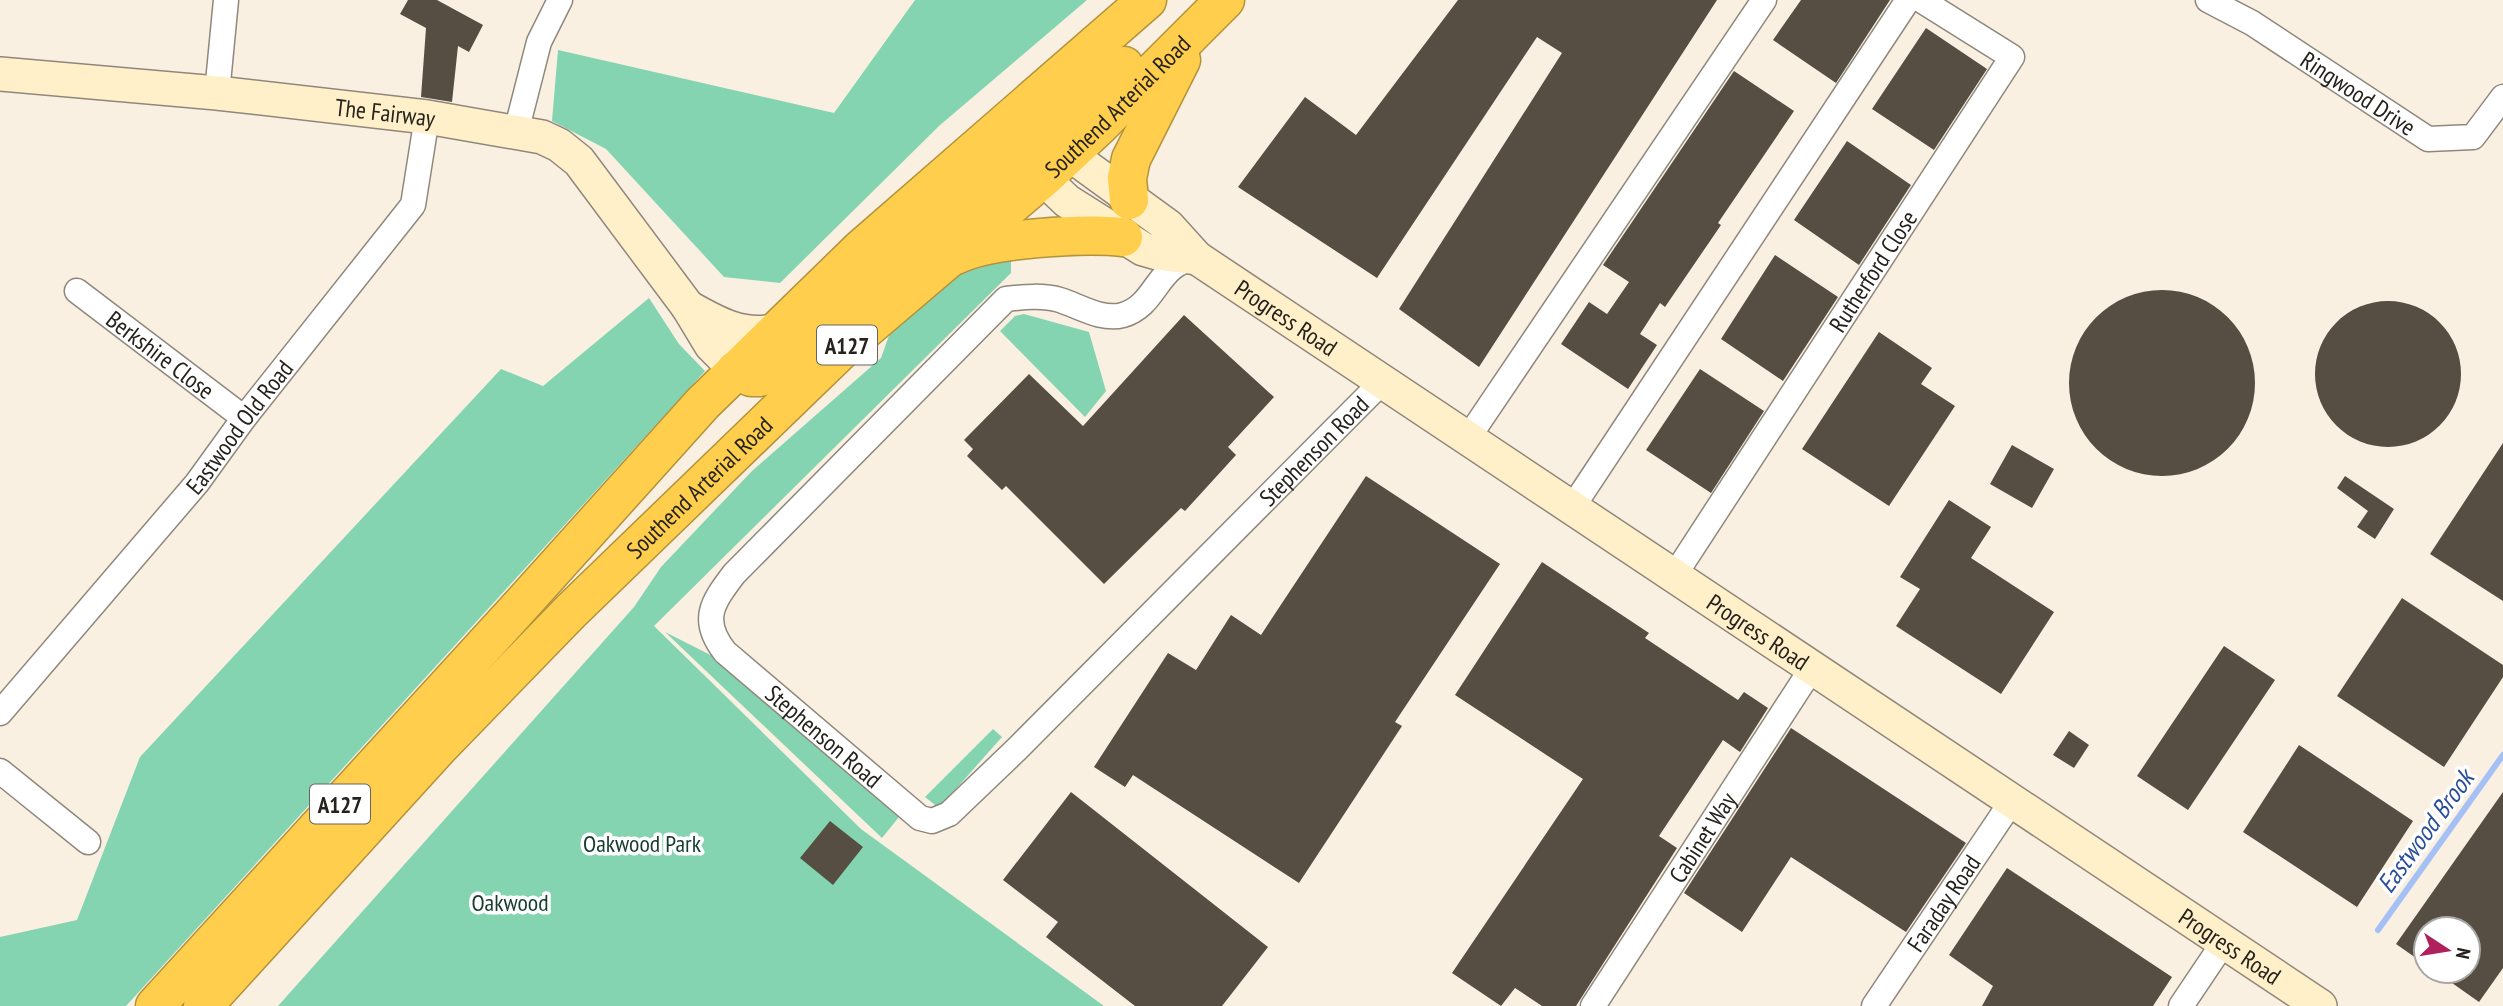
<svg xmlns="http://www.w3.org/2000/svg" width="2503" height="1006" font-family="'PT Sans Narrow',sans-serif">
<style>
.green{fill:#84d4b2}
.lines{fill:none;stroke-linecap:round;stroke-linejoin:round}
.stream{stroke:#a5c0f5;stroke-width:6}
.building{fill:#564e43}
.street-casing{stroke:#8f877b;stroke-width:27}
.secondary-casing{stroke:#8f877b;stroke-width:36}
.highway-casing{stroke:#b2923c;stroke-width:41}
.street{stroke:#fff;stroke-width:24}
.secondary{stroke:#fff0c9;stroke-width:33}
.highway{stroke:#fece4c;stroke-width:38}
.labels{text-anchor:middle;dominant-baseline:central;stroke-width:7;stroke-linejoin:round;paint-order:stroke}
.shield{fill:#fff;stroke:#666461;stroke-width:2}
.shield-label{font-size:23px;font-weight:bold;fill:#25221d}
.street-label{font-size:24px;fill:#25221d;stroke:#fff}
.park-label{font-size:24px;fill:#163d2e;stroke:#fff}
.water-label{font-size:26px;font-style:italic;fill:#2a4e9a;stroke:#fff}
</style>
<rect width="100%" height="100%" fill="#f9f0e2"/>
<path class="green" d="M915,0h172l-148,126 -159,157 -56,-6 -118,-128 -54,-28 6,-71 276,63z
M1011,256v17l-357,353 207,203 243,177h-826l356,-399 27,-40 91,-96 129,-113 12,-34 58,-56z
M649,298l30,46 26,27 -579,635h-126v-69l77,-17 63,-163 361,-388 42,17z
M1024,314l65,18 17,59 -21,26 -85,-86 15,-15z
M665,632l91,46 147,134 -21,26z
M993,729l9,8 -63,71 -14,-11z"/>
<g class="lines">
<path class="stream" d="M2378,930l125,-175"/>
</g>
<path class="building" d="M408,0h29l46,25 -14,27 -11,-6 -6,56 -31,-5 5,-69 -26,-14z
M1458,0h259l-238,367 -80,-58 163,-256 -25,-16 -160,241 -139,-91 67,-90 51,38z
M1801,0h89l-54,83 -63,-43z
M1926,28l61,41 -53,81 -62,-41z
M1734,71l60,40 -76,112 3,2 -56,82 -5,-4 -20,31 17,11 -29,44 -67,-45 28,-42 18,12 22,-32 -26,-17z
M1847,141l64,44 -52,80 -65,-45z
M1775,255l63,42 -55,84 -62,-42z
M2069 383a93 93 0 1 1 186 0a93 93 0 1 1-186 0Z
M2315 374a73 73 0 1 1 146 0a73 73 0 1 1-146 0Z
M1184,315l90,82 -46,50 8,8 -51,56 -4,-3 -77,76 -98,-98 -4,4 -35,-34 6,-7 -9,-9 65,-66 54,52z
M1879,332l53,36 -11,16 34,22 -66,100 -87,-57z
M1700,369l64,42 -53,82 -65,-43z
M2503,443v158l-73,-47z
M2012,445l42,24 -22,39 -42,-24z
M1366,476l134,88 -105,158 7,4 -103,157 -166,-108 -8,12 -31,-20 74,-114 28,17 35,-55 30,20z
M2345,476l49,33 -19,30 -18,-12 11,-16 -31,-23z
M1949,500l42,27 -20,31 83,54 -53,82 -105,-68 24,-37 -20,-12z
M1542,562l107,71 -4,5 93,62 6,-8 24,16 -28,44 -17,-12 -64,96 18,12 -101,158h-34l-27,-18 -14,18 -49,-33 131,-194 -128,-84z
M2402,598l101,67v12l-59,90 -107,-71z
M2224,646l51,34 -87,130 -51,-34z
M1791,728l175,115 -60,89 -115,-75 -49,75 -58,-39z
M2069,731l20,14 -15,23 -21,-13z
M2299,745l114,76 -56,86 -114,-75z
M1071,792l197,155 -46,59h-87l-89,-69 12,-15 -55,-42z
M2503,792v176l-24,34 -44,-31h33v-42h-42v36l-30,-21z
M830,821l33,26 -30,38 -33,-27z
M2007,868l165,109 -19,29h-171l11,-20 -44,-31z"/>
<g class="lines">
<defs>
<g id="street">
<path id="s1" d="M2208,0l44,23 176,116 45,-2 30,-40"/>
<path d="M217,93l9,-93"/>
<path d="M516,132l23,-90 21,-42"/>
<path id="s2" d="M1197,258c-41,4 -39,47 -74,57 -21,6 -44,-9 -63,-15 -17,-5 -36,-3 -54,-1l-272,275c-22,29 -34,46 -9,78l195,166 12,3 17,-7 68,-65 365,-367"/>
<path id="s3" d="M77,291l167,127"/>
<path d="M1468,438l296,-438"/>
<path d="M1572,508l336,-508"/>
<path id="s4" d="M1674,576l338,-519 -91,-57"/>
<path id="s5" d="M0,713l197,-230 47,-65 169,-213 14,-88"/>
<path d="M0,771l88,71"/>
<path id="s6" d="M1593,1006l219,-338"/>
<path id="s7" d="M1874,1006l138,-205"/>
<path d="M2181,1006l43,-64"/>
</g>
<g id="secondary">
<path id="s8" d="M0,74l217,19 210,24 115,20 17,8 20,16 109,146 23,38 25,25"/>
<path id="s9" d="M1050,136l19,18 99,72 29,32 1123,748"/>
<path d="M1024,160l43,41 76,48 14,4 40,5"/>
<path d="M688,307c28,16 56,32 89,23"/>
</g>
<g id="highway">
<path d="M1129,200l-2,-22 4,-19 50,-99"/>
<path d="M956,255c34,-17 128,-22 167,-18"/>
<path d="M736,370l15,7h8l8,-2 14,-9 59,-57 68,-59 114,-92 102,-92"/>
<path d="M155,1006l369,-404 179,-199 158,-154 286,-249"/>
<path id="s10" d="M203,1006l236,-259 132,-136 270,-261 202,-172 56,-52 126,-126"/>
</g>
</defs>
<use href="#street" class="street-casing"/>
<use href="#secondary" class="secondary-casing"/>
<use href="#highway" class="highway-casing"/>
<use href="#street" class="street"/>
<use href="#secondary" class="secondary"/>
<use href="#highway" class="highway"/>
</g>
<g class="labels">
<g class="shield">
<rect x="817" y="325.5" width="60" height="39" rx="5"/>
<rect x="310" y="784.5" width="60" height="39" rx="5"/>
</g>
<g class="shield-label">
<text x="847" y="345">A127</text>
<text x="340" y="804">A127</text>
</g>
<g class="street-label">
<text stroke="none"><textPath href="#s1" startOffset="177">Ringwood Drive</textPath></text>
<text stroke="none"><textPath href="#s10" startOffset="1284">Southend Arterial Road</textPath></text>
<text stroke="none"><textPath href="#s8" startOffset="387">The Fairway</textPath></text>
<text stroke="none"><textPath href="#s4" startOffset="364">Rutherford Close</textPath></text>
<text stroke="none"><textPath href="#s9" startOffset="299">Progress Road</textPath></text>
<text stroke="none"><textPath href="#s3" startOffset="105">Berkshire Close</textPath></text>
<text stroke="none"><textPath href="#s5" startOffset="373">Eastwood Old Road</textPath></text>
<text stroke="none"><textPath href="#s2" startOffset="1493">Stephenson Road</textPath></text>
<text stroke="none"><textPath href="#s10" startOffset="718">Southend Arterial Road</textPath></text>
<text stroke="none"><textPath href="#s9" startOffset="866">Progress Road</textPath></text>
<text stroke="none"><textPath href="#s2" startOffset="821">Stephenson Road</textPath></text>
<text stroke="none"><textPath href="#s6" startOffset="201">Cabinet Way</textPath></text>
<text stroke="none"><textPath href="#s7" startOffset="124">Faraday Road</textPath></text>
<text stroke="none"><textPath href="#s9" startOffset="1433">Progress Road</textPath></text>
</g>
<g class="park-label">
<text x="642" y="843">Oakwood Park</text>
<text x="510" y="902">Oakwood</text>
</g>
<g class="water-label">
<text transform="translate(2425 831) rotate(-54)">Eastwood Brook</text>
</g>
</g>
<g transform="translate(2447 950) rotate(102)"><circle r="33" fill="#ffffff" stroke="#a8a7a5" stroke-width="2"/>
<path d="M0-5L12 26L0 18L-12 26Z" fill="#ae215d"/>
<text y="-10" font-size="19" font-weight="bold" text-anchor="middle" fill="#25221d">N</text>
</g>
</svg>
